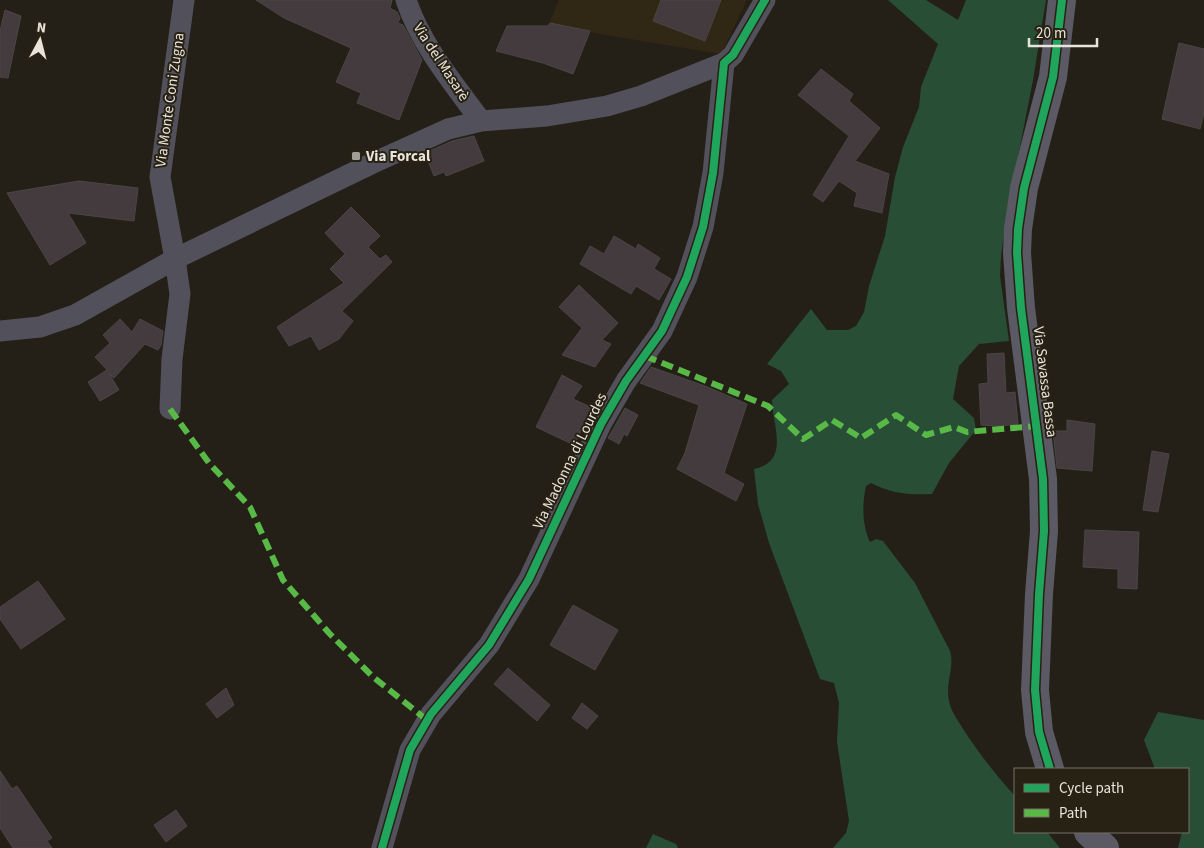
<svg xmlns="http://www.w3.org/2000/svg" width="1204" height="848" font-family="'Source Sans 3',sans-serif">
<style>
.built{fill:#302815}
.green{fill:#284e35}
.building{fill:#433b3e;stroke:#4a4645}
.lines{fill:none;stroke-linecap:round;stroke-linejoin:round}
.street{stroke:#52515b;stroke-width:21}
.primary{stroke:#5a5964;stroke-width:28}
.quiet{stroke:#58b947;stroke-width:6;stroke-dasharray:12 6;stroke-linecap:butt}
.cycleway-casing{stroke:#282214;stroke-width:11}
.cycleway{stroke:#20a55d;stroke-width:8}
.poi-dot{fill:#a39f97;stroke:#282214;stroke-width:2}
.labels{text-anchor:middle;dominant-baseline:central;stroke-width:4;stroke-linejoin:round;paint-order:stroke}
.street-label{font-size:15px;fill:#e8e4db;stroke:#282214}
.poi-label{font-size:15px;font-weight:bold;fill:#e8e4db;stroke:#282214;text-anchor:start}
</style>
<rect width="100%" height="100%" fill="#242018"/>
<path class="built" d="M559,0h188l-26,54 -121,-20 -37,-9 -15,1z"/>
<path class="green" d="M888,0h38l32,20 8,-20h80l-13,80 -26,133 -6,43 -1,20 9,65 -30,3 -20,22 -6,33 21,19 2,12 -27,33 -17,31c-23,1 -40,0 -61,-11l-5,3c-4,18 -4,39 4,56l6,-3 7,2 32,42 35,68c5,16 -5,32 -1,50 2,11 10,21 16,31 16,24 31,43 50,64v36h32l13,16h-227l13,-15 3,-12 -12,-79 2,-39 -5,-20 -14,-4 -51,-136 -11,-39 -4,-35c37,-8 18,-44 18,-69l17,-16 -8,-13 -14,-7 44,-55 16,21h21l8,-4 8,-14 5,-26 16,-50 10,-59 8,-30 16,-40 2,-20 17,-43z
M1158,712l46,8v128h-26l4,-16h6v-63h-33l-11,-29z
M653,834l23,10 2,4h-32z"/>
<path class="building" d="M256,0h136l-2,8 7,4 3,6 -2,5 5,2 19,35 -23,60 -42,-17 4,-10 -25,-11 15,-34 -67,-30z
M661,0h60l-16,41 -52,-20z
M5,10l16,6 -13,62 -8,-1v-46z
M550,23l40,8 -17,43 -30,-11 -47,-12 11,-25h41z
M1179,43l25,6v64l-4,16 -38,-10z
M821,69l32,25 -4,7 31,27 -25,33 34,13 -7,39 -28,-7 3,-13 -18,-12 -16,21 -10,-7 36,-59 -51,-41z
M474,136l10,25 -38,15 -2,-4 -10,4 -9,-23 27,-12z
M79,181l59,7 -4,33 -66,-8 18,30 -36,22 -43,-72z
M351,207l29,29 -12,11 12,12 6,-4 6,7 -50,49 11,10 -14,18 -20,11 -8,-14 -22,10 -12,-19 67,-44 -14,-14 15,-15 -20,-21z
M614,236l22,13 2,-5 22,14 -6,11 17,10 -12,21 -23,-14 -5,8 -51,-30 10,-18 14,8z
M579,285l39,38 -16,17 9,4 -16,23 -33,-12 20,-27 -23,-21z
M120,319l12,13 8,-13 23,12 -2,14 -3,5 -13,-6 -31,34 -5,-5 10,17 -19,11 -12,-19 19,-12 -12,-13 15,-14 -7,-8z
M1004,353l2,40 9,-1 3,32 -19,2 -18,-1 -2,-41 9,-1 -1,-29z
M651,367l54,19 42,18 -23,69 20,11 -8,17 -59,-32 8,-16 14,-48 -59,-22z
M562,375l20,11 -9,13 22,10 -9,17 -2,-1 -10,20 -38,-18z
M625,408l13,7 -11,21 -3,-2 -5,10 -11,-6z
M1067,420l28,4 -3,47 -35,-3 -4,-37h14z
M1152,451l17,3 -11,58 -15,-2z
M1085,530l54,2 -2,57 -19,-1v-19l-35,-2z
M38,581l27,38 -44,30 -21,-30v-12z
M573,605l45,25 -23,40 -45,-25z
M508,668l42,37 -13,16 -43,-37z
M226,688l8,17 -17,13 -11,-14z
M582,703l16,13 -11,13 -15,-11z
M0,771l12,18 5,-3 35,52 -5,3 5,7h-39l-13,-20z
M176,810l11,16 -21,16 -12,-17z"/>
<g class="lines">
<path class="street" d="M406,0c15,45 47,83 75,121
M0,331l40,-4 35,-12 100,-56 198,-96 75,-34 33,-8 66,-5 60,-10 34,-10 83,-33 9,-8 32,-55
M170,409l2,-50 8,-65 -5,-35 -15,-82 24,-177
M382,848l28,-98 21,-36 58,-69 40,-66 72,-155 25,-43 36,-50 25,-54 16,-50 10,-54 11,-110"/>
<path class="primary" d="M1050,769l-11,-37 -4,-42 4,-96 5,-63 -1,-52 -22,-171 -4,-55 1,-24 6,-41 29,-111 9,-77
M1088,832l17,16"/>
<path class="quiet" d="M645,356l123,50 35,33 29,-19 29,18 35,-23 30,20 28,-8 13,5 70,-6
M170,409l39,54 41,44 33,73 46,53 44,44 54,43"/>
<defs>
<path id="cycleway" d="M1050,769l-11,-37 -4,-42 4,-96 5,-63 -1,-52 -22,-171 -4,-55 1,-24 6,-41 29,-111 9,-77
M382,848l28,-98 21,-36 58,-69 40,-66 72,-155 25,-43 36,-50 25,-54 16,-50 10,-54 11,-110 9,-8 32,-55"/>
</defs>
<use href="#cycleway" class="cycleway-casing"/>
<use href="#cycleway" class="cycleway"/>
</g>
<rect class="poi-dot" x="351" y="151" width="10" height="10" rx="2.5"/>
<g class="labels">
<g class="street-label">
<text transform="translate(441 62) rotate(57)">Via del Masarè</text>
<text transform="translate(170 100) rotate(-82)">Via Monte Coni Zugna</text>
<text transform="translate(1045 382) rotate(83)">Via Savassa Bassa</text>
<text transform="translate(570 461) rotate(-64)">Via Madonna di Lourdes</text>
</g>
<g class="poi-label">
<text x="366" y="156">Via Forcal</text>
</g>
</g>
<rect x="1014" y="768" width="175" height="65" fill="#282214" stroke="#757064"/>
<rect x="1024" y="784" width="25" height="8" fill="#20a55d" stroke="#757064"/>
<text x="1059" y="793" font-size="15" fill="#e8e4db">Cycle path</text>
<rect x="1024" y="809" width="25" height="8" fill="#58b947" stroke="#757064"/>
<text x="1059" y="818" font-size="15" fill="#e8e4db">Path</text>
<g transform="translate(40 40) rotate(7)" stroke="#282214" stroke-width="4" paint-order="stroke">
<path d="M0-4L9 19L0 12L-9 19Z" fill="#e8e4db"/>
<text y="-8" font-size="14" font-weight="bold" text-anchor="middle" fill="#e8e4db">N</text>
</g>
<path d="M1029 38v8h68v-8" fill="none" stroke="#e8e4db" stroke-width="2.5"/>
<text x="1036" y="38" font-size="15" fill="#e8e4db" stroke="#282214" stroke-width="4" paint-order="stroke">20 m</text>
</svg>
